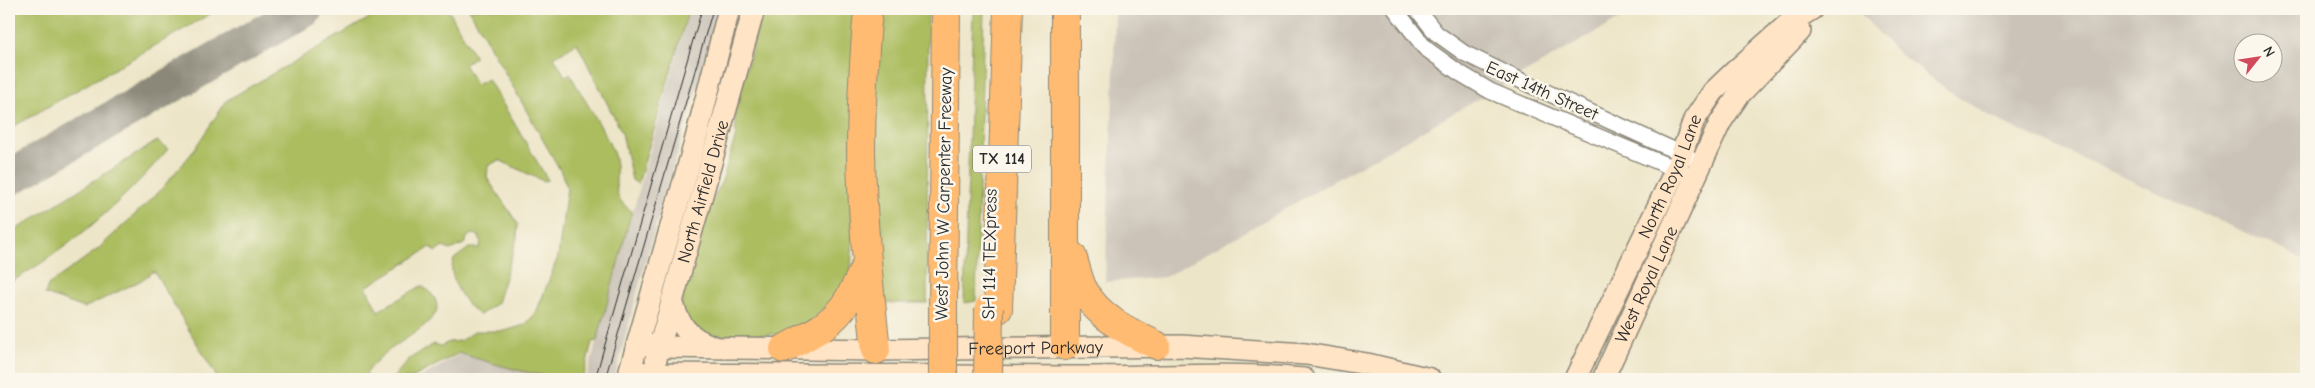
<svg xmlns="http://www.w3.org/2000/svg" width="2315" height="388" font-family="'Comic Neue',sans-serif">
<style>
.industrial{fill:#cbc3b8;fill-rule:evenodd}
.green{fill:#acbd61;stroke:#6c7446}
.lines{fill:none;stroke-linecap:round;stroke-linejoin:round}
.taxiway{stroke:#8c8879;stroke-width:36}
.minor-casing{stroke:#8c8879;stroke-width:18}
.secondary-casing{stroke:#8c8879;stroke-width:24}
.motorway-casing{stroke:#8c8879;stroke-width:30}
.minor{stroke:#fff;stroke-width:15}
.secondary{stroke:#ffe4c6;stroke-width:21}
.motorway{stroke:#ffbb71;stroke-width:28}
.tram{stroke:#2b2b2b;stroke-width:1}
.motorway-bridge-casing{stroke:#8c8879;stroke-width:30;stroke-linecap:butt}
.motorway-bridge{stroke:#ffbb71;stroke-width:28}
.labels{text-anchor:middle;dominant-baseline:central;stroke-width:5;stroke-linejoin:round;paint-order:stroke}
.shield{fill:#fbf7ec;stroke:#696865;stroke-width:1}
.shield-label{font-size:16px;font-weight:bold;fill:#2b2b2b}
.street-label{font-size:18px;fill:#2b2b2b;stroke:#fbf7ec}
</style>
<rect width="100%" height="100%" fill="#fbf7ec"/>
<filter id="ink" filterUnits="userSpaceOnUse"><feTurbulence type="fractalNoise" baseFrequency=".02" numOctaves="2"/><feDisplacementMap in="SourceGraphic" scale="10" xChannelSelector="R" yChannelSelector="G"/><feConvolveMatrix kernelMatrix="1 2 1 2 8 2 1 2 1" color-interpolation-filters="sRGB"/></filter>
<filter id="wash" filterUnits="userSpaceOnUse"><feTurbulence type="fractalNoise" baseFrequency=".0096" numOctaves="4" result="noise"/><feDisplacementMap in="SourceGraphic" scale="20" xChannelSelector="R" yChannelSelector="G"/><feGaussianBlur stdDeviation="1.12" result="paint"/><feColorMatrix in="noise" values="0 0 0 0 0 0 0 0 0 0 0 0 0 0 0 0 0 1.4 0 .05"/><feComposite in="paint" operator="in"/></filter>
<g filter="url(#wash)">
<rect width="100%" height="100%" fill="#ede5c7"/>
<path class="industrial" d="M690,9h30l-75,254 -31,116h-28z
M1115,9h522l-472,268 -60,5 9,-211z
M1856,9h450v251l-317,-144 -33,-20 -59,-44zM2242,42h30v30h-30z
M467,350l109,29h-158z"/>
<path class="green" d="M9,9h210l-210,120z
M385,9h63l27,48 -11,7 12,21 12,-6 60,101 -5,1 -44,-21 -11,6 -1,12 31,46 -1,14 -20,65 -17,12c-12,-6 -27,-30 -28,-44 -1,-4 1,-8 2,-12l15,-11h10l2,-6 -3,-7 -6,-1 -5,3 -1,6 -16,7 -7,-3 -8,5 -4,-5 -65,40 12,24 43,-25c11,5 22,19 12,31 -20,23 -57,33 -69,62h-146l-64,-108 -14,10 -56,27 -39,-14 3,-9 50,-36 60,-56 33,-39 36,-54z
M469,9h220l-51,175 -6,-4 -10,-47 -45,-90 -23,14 11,19 5,-2c14,26 32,51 43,78 9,22 -7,43 19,59l-35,130 -5,1 -9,37c-42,0 -85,-14 -124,-26l-49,26h-18l17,-20 25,-15 7,2 8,-4 11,-1 15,-10h29l21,-6 11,-12 22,-56 9,-70 -7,-17z
M763,9h93l-3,230 -2,31 -7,19 -39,37 -23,8 -59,2 -20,-2 -22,-21 2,-20 23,-79 16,-33 14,-46 -1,-25z
M876,9h52l-1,294h-49l-8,-98z
M973,9h11l-8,292 -12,2z
M157,141l11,8c-46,54 -98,99 -159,134v-49z"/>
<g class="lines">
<path class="taxiway" d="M9,178l296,-169"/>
</g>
</g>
<g filter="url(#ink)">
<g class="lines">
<defs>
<path id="minor" d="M1395,9l30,39 33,24 32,19 195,82
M1417,9l19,24 28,20 49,24 176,80"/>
<g id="secondary">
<path d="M729,9l-35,137 -64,224 22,4c138,0 276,2 414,3 79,1 159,-6 238,2"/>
<path d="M672,300c6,25 16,37 40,46"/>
<path id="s1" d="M638,343l20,4 218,3 305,-4 125,8 61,10 63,15"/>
<path id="s2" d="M656,359l98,-350"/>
<path id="s3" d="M1575,379l101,-210 18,-49 19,-28 22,-21 54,-48 23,-14"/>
<path id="s4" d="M1603,379l117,-256 18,-27 62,-65"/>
</g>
<path id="motorway" d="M868,9c-4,48 -7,96 -7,144 1,66 8,132 15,197
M1065,9v337
M1072,256c4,11 6,23 11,33 15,29 46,43 73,56
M943,309l3,-300
M998,309l10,-300
M784,349c19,-11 42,-21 56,-38 12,-14 19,-32 27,-48"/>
</defs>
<use href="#minor" class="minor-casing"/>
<use href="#secondary" class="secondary-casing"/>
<use href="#motorway" class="motorway-casing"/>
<use href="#minor" class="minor"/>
<use href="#secondary" class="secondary"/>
<use href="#motorway" class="motorway"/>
<path class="tram" d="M595,379l107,-370
M605,379l108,-370"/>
<defs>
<path id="motorway-bridge" d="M943,309v70
M988,379l1,-71"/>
</defs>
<use href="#motorway-bridge" class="motorway-bridge-casing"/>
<use href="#motorway-bridge" class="motorway-bridge"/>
</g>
</g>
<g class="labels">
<rect class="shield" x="973" y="145.5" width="58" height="27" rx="4"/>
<g class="shield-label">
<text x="1002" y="159">TX 114</text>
</g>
<g class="street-label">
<text transform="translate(1542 91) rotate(24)">East 14th Street</text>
<text stroke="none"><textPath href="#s3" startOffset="224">North Royal Lane</textPath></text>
<text stroke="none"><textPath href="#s2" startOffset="174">North Airfield Drive</textPath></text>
<text transform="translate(944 194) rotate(-89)">West John W Carpenter Freeway</text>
<text transform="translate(990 254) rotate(-89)">SH 114 TEXpress</text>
<text stroke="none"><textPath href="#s4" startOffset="104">West Royal Lane</textPath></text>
<text stroke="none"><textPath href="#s1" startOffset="398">Freeport Parkway</textPath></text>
</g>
</g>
<rect width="2315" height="388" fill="none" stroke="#fbf7ec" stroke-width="30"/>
<g transform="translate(2258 58) rotate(60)"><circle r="24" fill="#fbf7ec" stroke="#a8a59f"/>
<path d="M0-4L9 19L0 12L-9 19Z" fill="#d1495b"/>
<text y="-8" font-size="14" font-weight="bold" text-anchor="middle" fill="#2b2b2b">N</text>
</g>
</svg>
